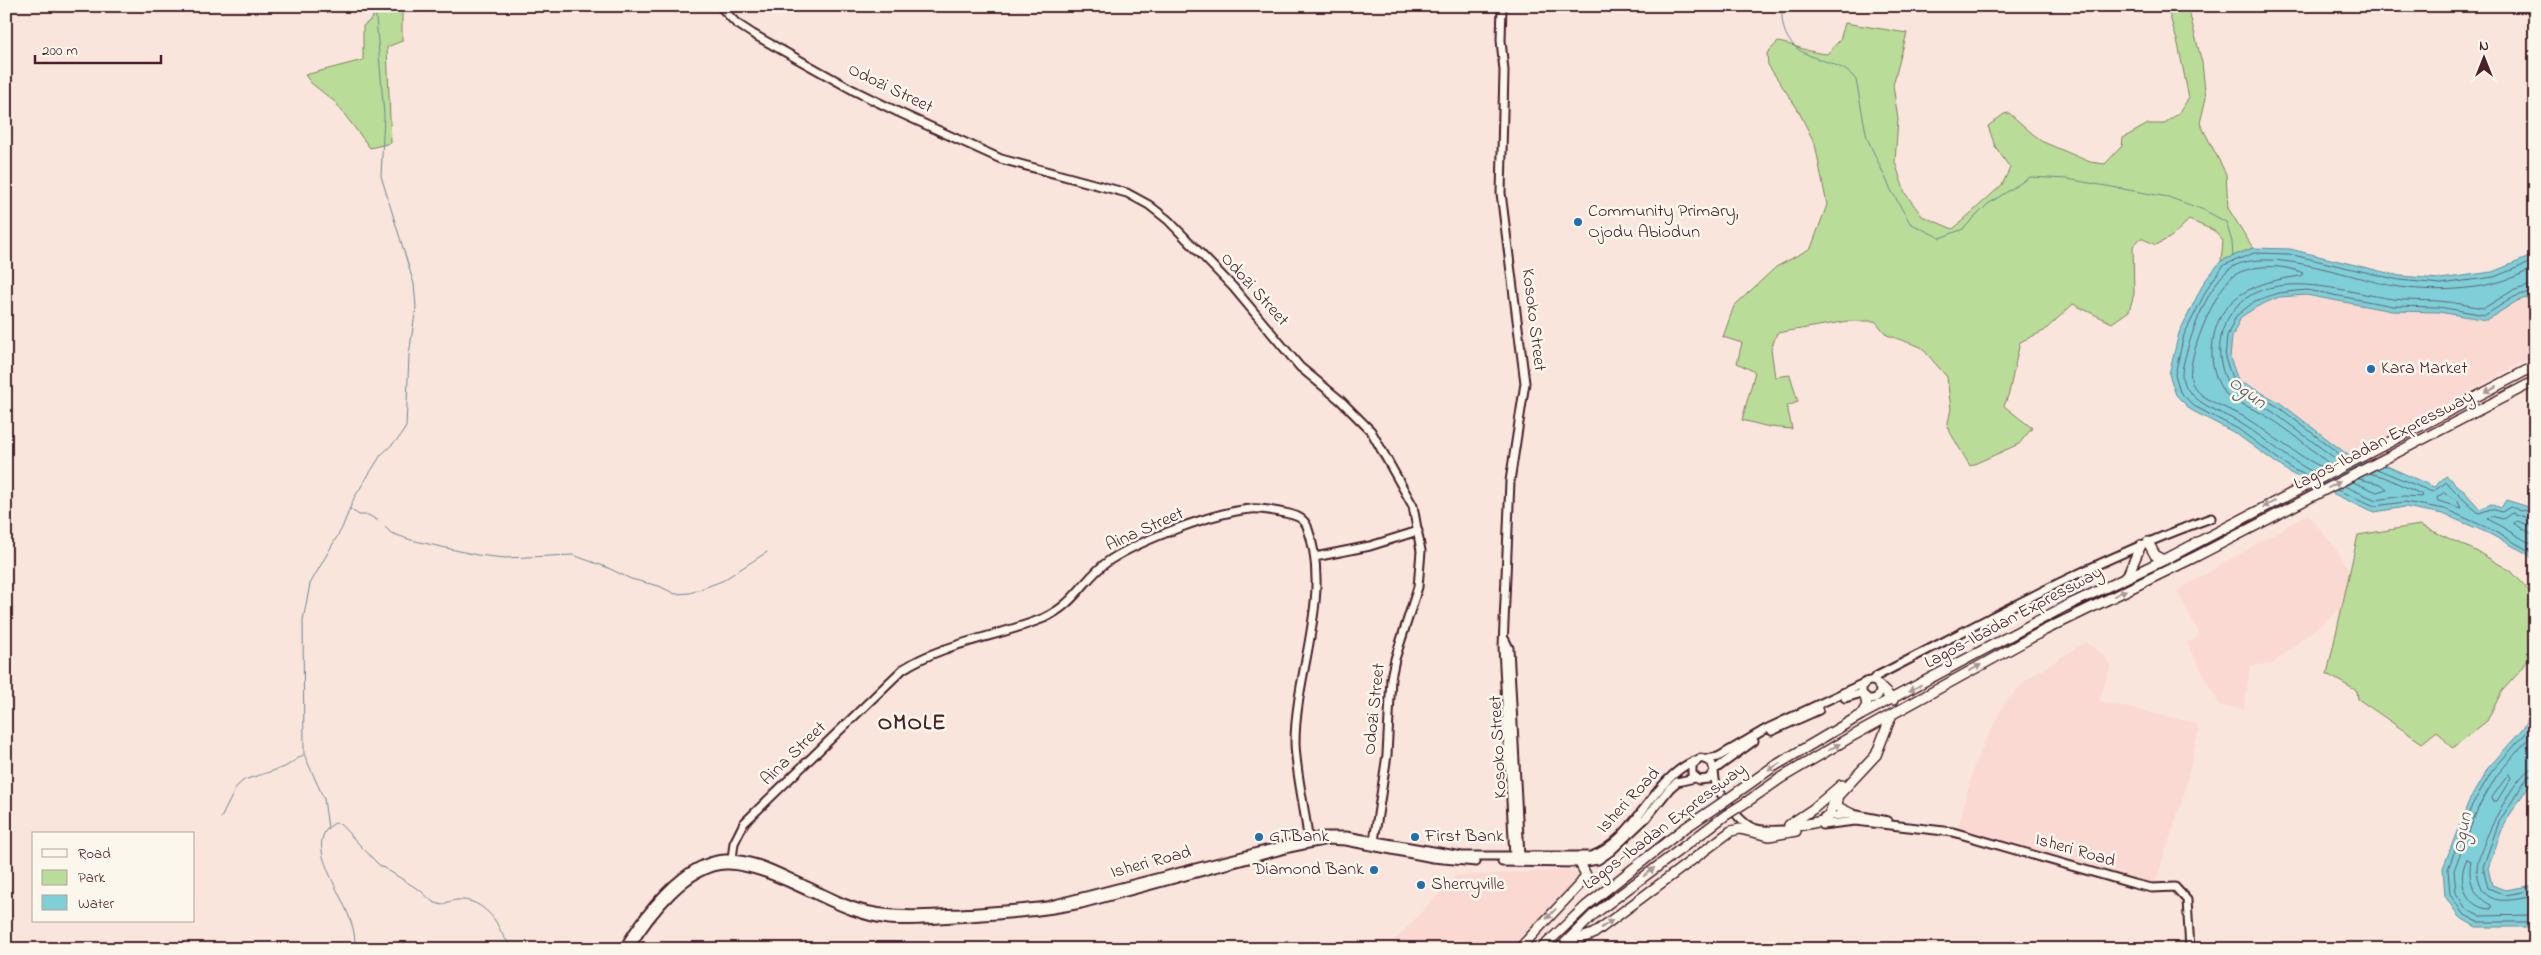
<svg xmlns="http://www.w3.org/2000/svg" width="2541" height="955" font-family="'Indie Flower',sans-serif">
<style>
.built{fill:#fad9d2}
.green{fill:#b9dd98;stroke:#827e62}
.water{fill:#7fcfd9;stroke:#6a8993}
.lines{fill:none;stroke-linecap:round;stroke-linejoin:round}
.shore{stroke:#5f6571;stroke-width:1}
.stream{stroke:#6a8993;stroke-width:1}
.secondary-casing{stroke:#4a1f2b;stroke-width:11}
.highway-casing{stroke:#4a1f2b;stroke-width:12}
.secondary{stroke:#fbf7ec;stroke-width:7}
.highway{stroke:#fbf7ec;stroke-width:9}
.highway-bridge-casing{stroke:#4a1f2b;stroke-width:12;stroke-linecap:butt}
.highway-bridge{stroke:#fbf7ec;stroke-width:9}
.oneway{fill:#ab9695}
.poi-dot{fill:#1f6fb2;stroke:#fbf7ec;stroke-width:2}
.labels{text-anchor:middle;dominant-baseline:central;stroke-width:5;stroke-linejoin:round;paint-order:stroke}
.street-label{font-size:18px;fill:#4a1f2b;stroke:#fbf7ec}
.poi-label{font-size:18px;fill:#4a1f2b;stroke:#fbf7ec;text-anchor:start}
.water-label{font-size:19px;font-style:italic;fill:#5a545f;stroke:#fbf7ec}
.district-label{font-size:22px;font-weight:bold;letter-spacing:1px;fill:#4a1f2b;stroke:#fbf7ec}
</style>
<rect width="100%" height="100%" fill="#fae5dd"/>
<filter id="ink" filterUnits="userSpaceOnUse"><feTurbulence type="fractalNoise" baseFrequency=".02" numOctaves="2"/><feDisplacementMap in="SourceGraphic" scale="10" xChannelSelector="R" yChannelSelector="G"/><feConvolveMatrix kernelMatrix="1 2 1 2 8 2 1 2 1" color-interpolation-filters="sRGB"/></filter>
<g filter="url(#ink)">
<path class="built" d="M2306,295l86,16 47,1 48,8 30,-19 18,-6v60l-80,44 -50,31 -53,28 -72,-56 -42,-22 -8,-22 2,-21 9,-20 17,-11 21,-9z
M2307,514l26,31 30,45 -91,74 -22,2 -6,43 -24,-3 -33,-63 13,-8 -23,-44z
M2086,642l18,13 7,11 -12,35 96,22 4,6 -15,65 -29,90 -80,-23 -2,-3 -10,-4 -3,3 -102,-29 17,-66 30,-60 23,-24z
M1569,870l11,5 -68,74h-125l68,-73z"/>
<path class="green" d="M371,6h19l12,5v30l-15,6 4,96 -21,5 -35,-46 -24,-19 -6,-8 58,-15v-34l10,-8z
M2167,6h17l6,9 12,48 4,35 -6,25 26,51 2,34 25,40 -32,13 2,-20 -10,-11 -24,-10 -18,17 -15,8 -15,-7 -8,8 1,48 -5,17 -17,12 -39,-19 -29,27 -24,11 -11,51 -5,13 28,22 -13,16 -49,22 -23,-39 4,-18 -4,-32 -26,-30 -34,-12 -12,-14h-27l-71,12 -6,16 4,28 15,-2 8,27 -11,4 5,23 -23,-2 -27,-7 13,-48 -18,-9 5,-20 -19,-6 11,-31 42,-39 35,-19 16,-43 -12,-61 -18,-36 -29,-43 -1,-12 11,-11c18,3 31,11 49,12l13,-14 5,-17 62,10 -14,52 5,34 -3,43 10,31 17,23 31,13 49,-44 8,-17 -15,-22 -7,-20 16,-12 5,-1 32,28 49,21 15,2 17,-18 1,-8 25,-14h15l15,-10 11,-16 -11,-54z
M2420,525l56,26 35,20 14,15 10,20v42l-13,21 -20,22 -15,30 -35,27 -15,-17 -15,12 -64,-44 -1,-8 -30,-17 31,-139z"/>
<path class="water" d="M2253,248l37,1 110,27 40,3 52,-7 35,-14 8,-7v44l-18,6 -30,19 -48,-8 -47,-1 -86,-16 -27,2 -21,9 -17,11 -9,20 -2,21 8,22 41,22 73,56 35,8 47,21 12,-11 6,4 3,5 9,6 16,18 11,-5 10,4 5,-8 26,8 3,3v50l-9,-8 -38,-20 -45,-19 -38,-7 -30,5 -24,-10 -61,-29 -55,-40 -44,-23 -15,-15 -7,-21 10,-41 25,-51 17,-21z
M2535,707v69l-31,48 -16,44 4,17 13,5 30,-5v42h-59l-17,-10 -14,-21 -2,-28 25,-65 20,-35 35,-39z"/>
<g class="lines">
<path class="shore" d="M2346,459l-69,-53 -43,-23 -9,-25 2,-22 9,-20 19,-15 23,-8 29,-3 86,16 46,1 46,8 29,-18 21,-7
M2340,462l-67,-50 -44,-26c-10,-20 -13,-41 -4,-62 30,-64 116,-32 168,-25 15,2 30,1 45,2 16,1 31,5 46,7l28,-17 23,-7
M2326,469c-31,-14 -52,-33 -80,-51 -16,-10 -46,-17 -54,-35 -9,-19 24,-95 41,-107 18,-12 51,-12 70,-3l-2,3c-47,6 -86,20 -89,74 -1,13 4,33 13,43 9,9 32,17 43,24 23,14 43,32 64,49
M2377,469l55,23 15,-10c3,5 26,27 32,31l12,-4 11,3 8,-5 25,6
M2317,474c-28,-13 -49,-34 -75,-50 -18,-11 -41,-17 -54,-34 -6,-6 -7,-16 -5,-24 6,-27 23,-77 44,-95 33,-30 131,10 172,16 44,6 97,3 136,-20
M2310,477l-18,-8 -54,-40 -44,-23 -14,-14 -5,-18 9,-39 25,-50 15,-20 30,-12 35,1 110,26 42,4 53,-7 35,-14 6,-5
M2353,482l24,10 10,-3 -6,-5 -22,-5
M2344,486l32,14 28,-4 18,1 -1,-3 -37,-17 -15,-4
M2337,490l38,16 30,-4 40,7 45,20 45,25
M2444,493l13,7 4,8 -23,-7 -1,-3z
M2535,520l-23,-7 -9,6 -12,-3 -3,3 47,27
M2535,527l-18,-6 -4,2 22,13
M2535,718l-9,15 -34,38 -20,34 -24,64 2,25 13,20 15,8h57
M2535,731l-38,44 -19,33 -24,62 2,23 10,16 13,7 56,-1
M2535,767c-19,2 -58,83 -58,102 0,6 3,17 6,22 12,16 36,7 52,5
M2509,774l2,4 -14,23h-4l-1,-3z
M2535,774l-7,2 -29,46 -16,45 5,21 17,7 30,-5
M2467,859l4,2c-4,18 3,36 20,44v4c-26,0 -35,-30 -24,-50z"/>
<path class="stream" d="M1782,6c-4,63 54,45 74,74l11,58 24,52 19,33 30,15 23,-9 25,-25 42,-27 37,2 101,18 36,13 22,12 6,20 1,15
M350,509l9,6h9l11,6 12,12 20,7 66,15 28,3 68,-3 33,12 25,12 28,7 16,8 15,-1 32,-12 45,-29
M221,818l16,-32 7,-6 41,-13 18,-12
M329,827l6,-4 5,1 38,40 43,27 12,11 9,3c20,-12 42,-2 54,17 5,9 7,16 15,23
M354,949c9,-35 -52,-95 -26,-121l-4,-29 -20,-45 -1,-134 7,-36 32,-56 12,-30 27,-43 18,-17 7,-11 3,-72 7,-48 -2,-23 -33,-108 3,-61 -9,-109"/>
<defs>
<path id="secondary" d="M720,6l16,17 17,11 100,56 45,22 103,47 126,34 22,12 19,15 65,67 67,80 40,33 31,31 42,75 8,45 -3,36 -23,72 -4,19 -4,77 -13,86
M1502,6l-1,34 3,31 -3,122 24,190 -15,98 -7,166 11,210
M1315,557l55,-11 48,-15
M1505,640l4,8 11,209
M1862 690a9 9 0 1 1 18 0a9 9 0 1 1-18 0Z
M1873,681l4,-5c110,-56 218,-117 334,-158
M1845,698l17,-5
M1772,731l47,-21
M1707,759l11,-2 48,-28 100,-47
M1714,770l40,-29
M1714,772l-6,7 -9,1 -7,-6v-9l9,-7 10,4c4,7 3,15 5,23 3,7 9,14 13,20 16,23 25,27 53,25
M1824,817l28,-3 36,7
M1822,825l33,-4 98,11 181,52 18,4 23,-1 12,13 3,49
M732,859l2,-16 10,-20 159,-154c43,-27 95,-32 141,-51 33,-15 40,-41 66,-58 31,-20 104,-48 141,-51 11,-1 23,2 34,4 9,2 18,4 22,13 26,69 -12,146 -12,217 1,31 10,64 13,95
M1502,862l78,1 18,-3 13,-9 35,-33 24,-30 7,-6 18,-4
M623,949c20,-33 60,-88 102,-90 28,-1 54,14 78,25 22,10 44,23 67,27 29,6 60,3 90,2 29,-2 58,-3 87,-7l274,-70h25l116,20h129c44,-15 60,-76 103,-95
M629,949c19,-31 60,-87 100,-84 32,2 61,19 89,31 23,11 46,21 71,24 21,2 44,-1 65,-2 45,-3 82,-5 127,-14l208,-56 38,-8 19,1 87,17 43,4"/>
<path id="highway" d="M2148,542l7,13 9,5
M2127,577l14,-32
M1879,686l14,14
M1861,715l6,-10 -2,-8
M1739,791l34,-24 88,-52 203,-108 100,-47 371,-194
M1837,798l1,9 14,7
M1748,801l33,-23 68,-40 196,-108 152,-74 338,-175
M1789,825l24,-16 28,-24
M1788,828l39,-8 8,-21 41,-44 16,-41
M1564,944l29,-10 138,-103 9,-2 29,7 27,-5
M1519,949l62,-66 5,-8 -6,-12
M1541,949l45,-43 96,-76 37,-25
M1559,949l34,-34 133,-100"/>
</defs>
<use href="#secondary" class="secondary-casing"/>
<use href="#highway" class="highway-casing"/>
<use href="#secondary" class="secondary"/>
<use href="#highway" class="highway"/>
<defs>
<path id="highway-bridge" d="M1719,805l20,-14
M1726,815l22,-14"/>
</defs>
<use href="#highway-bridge" class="highway-bridge-casing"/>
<use href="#highway-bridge" class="highway-bridge"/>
</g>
<defs><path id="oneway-solid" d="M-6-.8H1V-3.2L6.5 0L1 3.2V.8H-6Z" transform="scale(1.25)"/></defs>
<g class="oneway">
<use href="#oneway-solid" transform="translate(2491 389) rotate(153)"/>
<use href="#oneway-solid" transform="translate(2334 485) rotate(-27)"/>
<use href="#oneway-solid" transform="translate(2269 504) rotate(153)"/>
<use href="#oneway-solid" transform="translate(2120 593) rotate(-26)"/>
<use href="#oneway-solid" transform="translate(1975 668) rotate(-29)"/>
<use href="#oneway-solid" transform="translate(1915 688) rotate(152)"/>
<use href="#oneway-solid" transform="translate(1834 747) rotate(-30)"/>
<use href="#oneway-solid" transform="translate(1774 767) rotate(147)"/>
<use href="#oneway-solid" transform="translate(1649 872) rotate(-38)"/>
<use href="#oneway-solid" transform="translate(1551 914) rotate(133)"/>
<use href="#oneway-solid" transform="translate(1607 924) rotate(-35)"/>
</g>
</g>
<g class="poi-dot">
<circle cx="1578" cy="222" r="5"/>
<circle cx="2371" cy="369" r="5"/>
<circle cx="1259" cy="837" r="5"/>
<circle cx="1415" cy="837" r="5"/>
<circle cx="1374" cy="870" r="5"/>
<circle cx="1421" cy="885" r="5"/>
</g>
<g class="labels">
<g class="street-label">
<text transform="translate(890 89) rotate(26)">Odozi Street</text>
<text transform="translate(1254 290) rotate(48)">Odozi Street</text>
<text transform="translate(1533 320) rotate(83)">Kosoko Street</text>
<text transform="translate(2384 441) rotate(-27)">Lagos-Ibadan Expressway</text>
<text transform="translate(1145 530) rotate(-24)">Aina Street</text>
<text transform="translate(2014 618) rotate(-28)">Lagos-Ibadan Expressway</text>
<text transform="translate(1375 709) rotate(-84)">Odozi Street</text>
<text transform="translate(1499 747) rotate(-93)">Kosoko Street</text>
<text transform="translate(794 754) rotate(-44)">Aina Street</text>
<text transform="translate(1629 801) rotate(-47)">Isheri Road</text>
<text transform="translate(1665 827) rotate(-37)">Lagos-Ibadan Expressway</text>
<text transform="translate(2075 851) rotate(16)">Isheri Road</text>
<text transform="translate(1151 863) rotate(-15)">Isheri Road</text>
</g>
<g class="poi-label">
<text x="1588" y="212">Community Primary,<tspan x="1588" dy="21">Ojodu Abiodun</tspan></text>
<text x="2381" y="369">Kara Market</text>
<text x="1269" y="837">GTBank</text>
<text x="1425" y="837">First Bank</text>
<text x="1364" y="870" text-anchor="end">Diamond Bank</text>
<text x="1431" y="885">Sherryville</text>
</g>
<g class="water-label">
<text transform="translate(2247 393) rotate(37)">Ogun</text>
<text transform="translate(2463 833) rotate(-80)">Ogun</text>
</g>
<g class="district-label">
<text x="912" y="724">OMOLE</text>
</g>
</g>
<rect width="2541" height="955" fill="none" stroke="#fbf7ec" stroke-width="25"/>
<rect x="12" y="12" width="2516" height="930" fill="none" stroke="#4a1f2b" stroke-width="2" filter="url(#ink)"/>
<rect x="32" y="832" width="162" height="90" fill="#fbf7ec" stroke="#b4a19f"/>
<rect x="42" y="849" width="25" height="8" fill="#fbf7ec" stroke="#b4a19f"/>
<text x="78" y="858" font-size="15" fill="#4a1f2b">Road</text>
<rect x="42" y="870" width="25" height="15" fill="#b9dd98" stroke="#b4a19f"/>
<text x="78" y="882" font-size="15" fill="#4a1f2b">Park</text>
<rect x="42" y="895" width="25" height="15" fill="#7fcfd9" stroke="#b4a19f"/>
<text x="78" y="908" font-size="15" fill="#4a1f2b">Water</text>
<g transform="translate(2484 58)" stroke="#fbf7ec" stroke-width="4" paint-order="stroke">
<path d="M0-4L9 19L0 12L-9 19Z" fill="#4a1f2b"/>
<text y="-8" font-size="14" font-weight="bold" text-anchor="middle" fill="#4a1f2b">N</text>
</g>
<path d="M35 55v8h126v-8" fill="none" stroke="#4a1f2b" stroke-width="2.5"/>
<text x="42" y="55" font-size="15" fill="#4a1f2b" stroke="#fbf7ec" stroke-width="4" paint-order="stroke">200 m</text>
</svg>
